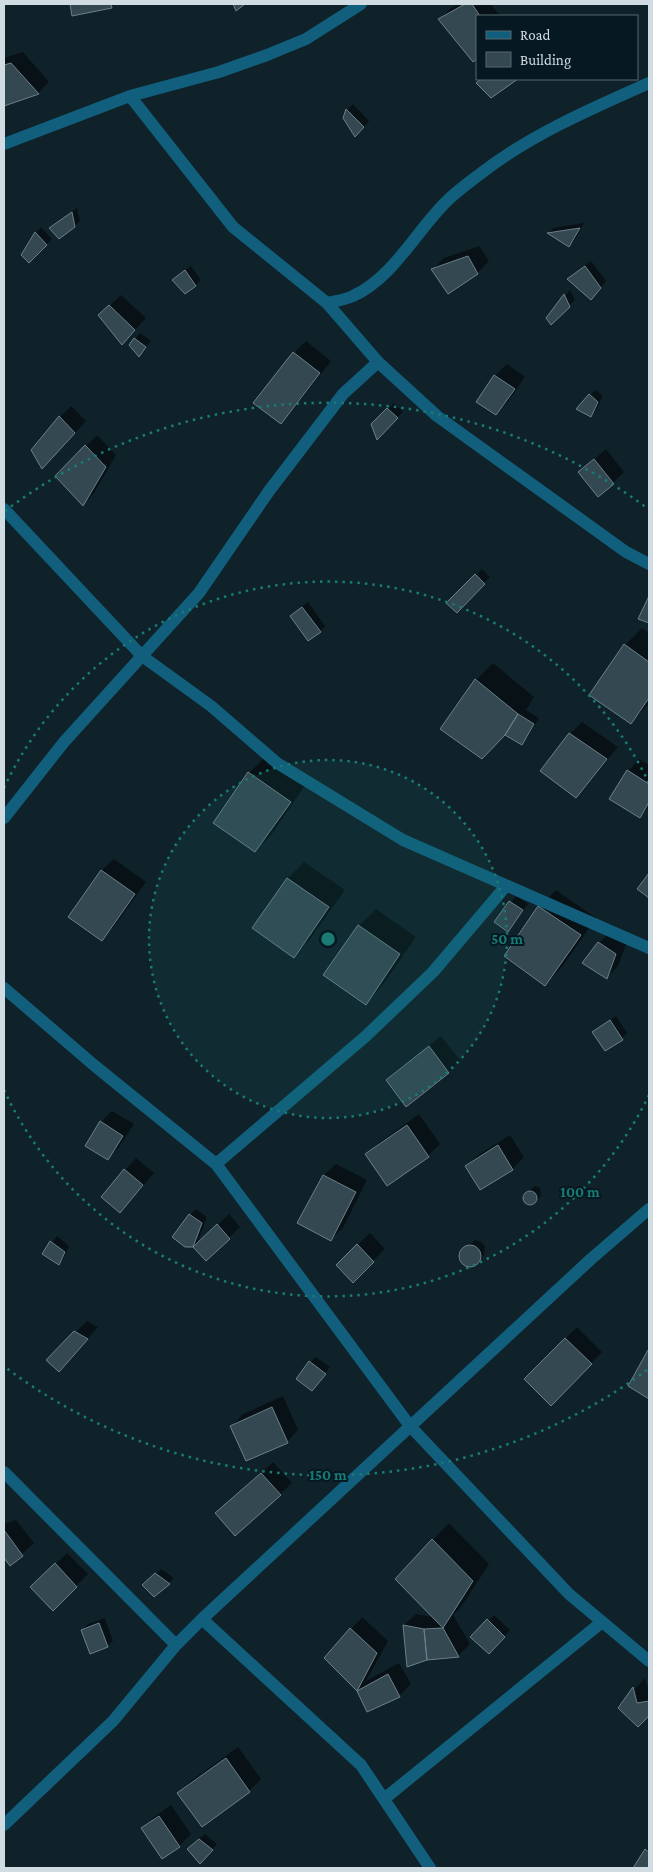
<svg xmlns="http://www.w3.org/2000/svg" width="653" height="1872" font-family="'Crimson Pro',serif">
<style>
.shadow{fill:#0007}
.building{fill:#344852;stroke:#6b808b}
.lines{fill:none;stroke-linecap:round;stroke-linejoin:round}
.street{stroke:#115f7d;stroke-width:12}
.ring{fill:none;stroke:#197b74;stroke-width:2.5;stroke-dasharray:2.5 5}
.centre{fill:#197b74;stroke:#061821;stroke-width:2.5}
.ring-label{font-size:15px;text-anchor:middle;font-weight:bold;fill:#197b74;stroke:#061821;stroke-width:4;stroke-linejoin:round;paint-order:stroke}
</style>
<rect width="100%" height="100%" fill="#0f222a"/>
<path class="shadow" d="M71,4h43l-3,3 -38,7z
M458,4h33l9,12 -60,3 11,-11z
M23,52l26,30 -11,11 -34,12v-47z
M353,104l16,17 -8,9 -17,-12 4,-9z
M77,208l3,13 -6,5 -23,2z
M584,223l-9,17 -6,6 -20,-13 4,-5z
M41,227l11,12 -23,22 -6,-6 13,-22z
M479,246l10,15 -12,12 -45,-3 12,-12z
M591,261l15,20 -10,12 -22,-19z
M191,266l10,14 -6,6 -16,-12z
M570,290l5,10 -24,23 -3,-5z
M121,295l25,23 -24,26 -22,-29z
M140,333l11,8 -12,14 -4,-16z
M306,341l25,20 -39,50 -11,12 -26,-20 39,-50z
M507,364l18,13 -17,25 -12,11 -18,-11 17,-26z
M596,390l7,6 -7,14 -6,6v-21z
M394,403l9,9 -26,26 -5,-13z
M71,406l15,15 -32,34 6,-38z
M97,435l19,20 -22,38 -11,11 -26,-28z
M606,449l18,23 -11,11 -33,-11z
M482,569l8,8 -33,34 -9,-8z
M308,602l17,24 -5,6 -29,-16z
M642,628l7,5v71l-18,18 -6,-77z
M493,663l41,34 -8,13 13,8 -12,20 -6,6 -45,-64z
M582,722l36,25 -42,49 -6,-62z
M266,756l40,28 -34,50 -17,17 -6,-78z
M639,759l10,6v42l-9,9 -12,-45z
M114,859l32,23 -33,46 -12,12 -32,-24 33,-46z
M304,862l41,28 -35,49 -16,17 -6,-78z
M556,890l40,28 -34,49 -17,17 -40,-28 34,-49z
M516,896l12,8 -20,26 -12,-8z
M376,909l40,28 -34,49 -16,17 -41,-28 34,-49z
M611,931l16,11 -9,24 -11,11 -8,-34z
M616,1016l11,17 -5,6 -28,-7z
M441,1036l19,24 -12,12 -42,33 -19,-24 12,-12z
M112,1111l22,13 -15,23 -12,12 -6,-37z
M419,1114l21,30 -12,12 -41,28 -20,-30 12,-11z
M510,1135l14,22 -12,12 -46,-3 12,-11z
M136,1158l18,15 -34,39 5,-42z
M336,1164l31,16 -24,48 -12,11 -32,-17 25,-47z
M535,1186l5,2 1,8 -6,6 -6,2 -4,-1 -1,-4 2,-5z
M196,1209l11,8 -11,29 33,-32 11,13 -34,33 -13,-14 -3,-31z
M370,1233l15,16 -32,32 -16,-16z
M57,1236l12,10 -5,12 -5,5 -15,-9z
M475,1240l6,2 4,4 -1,9 -11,11h-7l-6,-8 1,-6z
M87,1321l11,6 -28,32 -22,1z
M577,1327l25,25 -51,52 -25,-25z
M316,1357l14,10 -18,23 -2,-28z
M283,1396l15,34 -11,12 -55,-16 11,-12z
M273,1462l19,21 -12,11 -52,8z
M16,1520l18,23 -24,22 -6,-9v-32z
M449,1523l40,41 -30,46 -6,5 17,29 -12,12 -31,3 -19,6 -4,-40 12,-11 17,3v-77z
M67,1553l21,21 -35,35 -21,-22z
M161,1569l13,9 -5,5 -25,2z
M494,1615l16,15 -21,23 -17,-16z
M362,1617l26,24 -22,40 33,-18 12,21 -12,12 -31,15 -10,-21 -33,-32z
M105,1618l8,23 -6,5 -25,-16 6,-6z
M645,1678l4,14v22l-11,11 -19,-18z
M238,1747l23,32 -12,12 -47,34 -23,-32 12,-12z
M171,1805l20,29 -12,12 -17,11 -19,-29 11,-11z
M205,1834l12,10 -11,13 -12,-14z
M649,1847v21h-14l11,-18z"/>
<path class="building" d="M70,4h41l1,4 -40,8z
M233,4h12l-9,7z
M465,4h7l8,12h-3v43l-4,3 -35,-43z
M11,63l28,31 -35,12v-41z
M481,79h37l-27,19 -15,-15z
M346,109l18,18 -9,10 -12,-19z
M72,212l3,15 -16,12 -10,-11z
M580,228l-11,19 -22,-14z
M35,232l12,13 -18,18 -8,-8z
M468,256l10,18 -30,20 -17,-25z
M585,266l16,22 -10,12 -24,-21z
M185,270l11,16 -11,8 -13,-14z
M564,294l6,13 -19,18 -5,-7z
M109,305l26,25 -13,15 -24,-30z
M134,338l12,9 -7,10 -10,-12z
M293,352l27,21 -39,51 -28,-21z
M494,375l21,14 -19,26 -20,-13z
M589,394l9,8 -7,15 -15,-8z
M387,408l11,10 -21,22 -6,-16z
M59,416l16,17 -33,36 -11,-19z
M85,445l21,22 -23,39 -28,-30z
M594,459l20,25 -16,13 -20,-25z
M475,574l10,10 -28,29 -11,-10z
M649,596v27l-11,-4z
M302,607l19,25 -13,9 -18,-25z
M624,644l25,18v36l-18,26 -42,-29z
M475,679l43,35 -13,21 -23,24 -42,-30z
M518,714l16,10 -12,21 -17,-10z
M569,733l38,26 -31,39 -36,-27z
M627,770l22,14v18l-9,16 -31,-19z
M248,772l43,30 -36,50 -42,-29z
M101,870l34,24 -33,47 -34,-24z
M649,873v25l-12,-9z
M287,878l42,29 -35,51 -42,-30z
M509,901l14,9 -15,22 -14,-10z
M538,906l43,29 -36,51 -41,-30z
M358,925l42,29 -34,51 -43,-30z
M598,942l18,12 -9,25 -25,-16z
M610,1020l13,20 -18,11 -13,-19z
M429,1046l20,27 -43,34 -20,-27z
M100,1121l23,15 -15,24 -23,-14z
M407,1125l22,32 -42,29 -22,-32z
M498,1145l15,25 -33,20 -15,-24z
M124,1169l19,16 -23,28 -19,-16z
M323,1175l33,17 -25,49 -34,-18z
M523 1198a7 7 0 1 1 14 0a7 7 0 1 1-14 0Z
M189,1214l13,9 -9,24h-8l-13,-10z
M217,1224l13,15 -24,22 -13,-14z
M50,1241l15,11 -6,13 -17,-11z
M357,1244l17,18 -21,21 -17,-18z
M459 1256a11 11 0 1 1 22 0a11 11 0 1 1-22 0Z
M74,1331l14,8 -29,33 -13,-12z
M565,1338l27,26 -41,42 -27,-27z
M648,1350h1v49l-21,-13z
M309,1361l17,13 -14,17 -16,-12z
M272,1407l16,36 -42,18 -16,-35z
M261,1473l20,22 -46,41 -20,-23z
M4,1530l19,26 -13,10 -6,-8z
M432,1539l41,42 -30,47 -48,-49z
M55,1563l22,24 -24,24 -23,-24z
M155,1573l15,11 -16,13 -12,-12z
M487,1619l18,18 -16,17 -19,-17z
M99,1623l9,24 -18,7 -9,-24z
M403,1625l21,4 3,31 -20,7z
M350,1628l27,25 -20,38 -33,-33z
M443,1628l16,29 -32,3 -3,-31z
M388,1674l12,23 -33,15 -10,-21z
M633,1687l4,16 12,-2v15l-11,11 -20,-19z
M226,1758l24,34 -48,35 -25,-34z
M159,1816l21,31 -18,12 -21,-31z
M199,1839l14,11 -13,14 -13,-15z
M645,1849l4,3v16h-16z"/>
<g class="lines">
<path class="street" d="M130,96l103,131 94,76 51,59 59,54 189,136 23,12
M4,144l126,-48 89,-24 48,-17 39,-16 55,-35
M327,303c8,-2 18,-3 26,-7 39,-18 61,-61 90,-91 12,-13 28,-24 41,-34 50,-38 109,-63 165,-88
M4,509l138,147 69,50 66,57 126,77 246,108
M4,818l60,-76 135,-149 70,-102 74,-97 35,-32
M4,988l91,78 121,98 194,262 159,168 80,67
M216,1164l150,-128 67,-64 73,-86
M4,1472l172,173
M202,1619l159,146 69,103
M384,1799l218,-177
M4,1825l109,-104 63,-76 26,-26 389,-360 58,-50"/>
</g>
<circle cx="328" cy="939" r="179" fill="#197b74" fill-opacity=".12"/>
<g class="ring">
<circle cx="328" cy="939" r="179"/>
<path d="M649 1095A357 357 0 0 1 4 1090M4 788A357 357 0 0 1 649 783"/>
<path d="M647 1370A536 536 0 0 1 5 1367M5 511A536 536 0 0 1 647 508"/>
</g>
<circle cx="328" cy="939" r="8" class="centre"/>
<g class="ring-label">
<text x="507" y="944">50 m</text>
<text x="580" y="1197">100 m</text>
<text x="328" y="1480">150 m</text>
</g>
<rect width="653" height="1872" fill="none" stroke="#d0dce2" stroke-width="10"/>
<rect x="476" y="15" width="162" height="65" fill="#061821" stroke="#57666e"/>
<rect x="486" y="31" width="25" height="8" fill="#115f7d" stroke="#57666e"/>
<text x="520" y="40" font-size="15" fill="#d0dce2">Road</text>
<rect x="486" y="52" width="25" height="15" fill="#344852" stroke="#57666e"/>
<text x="520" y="65" font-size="15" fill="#d0dce2">Building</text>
</svg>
